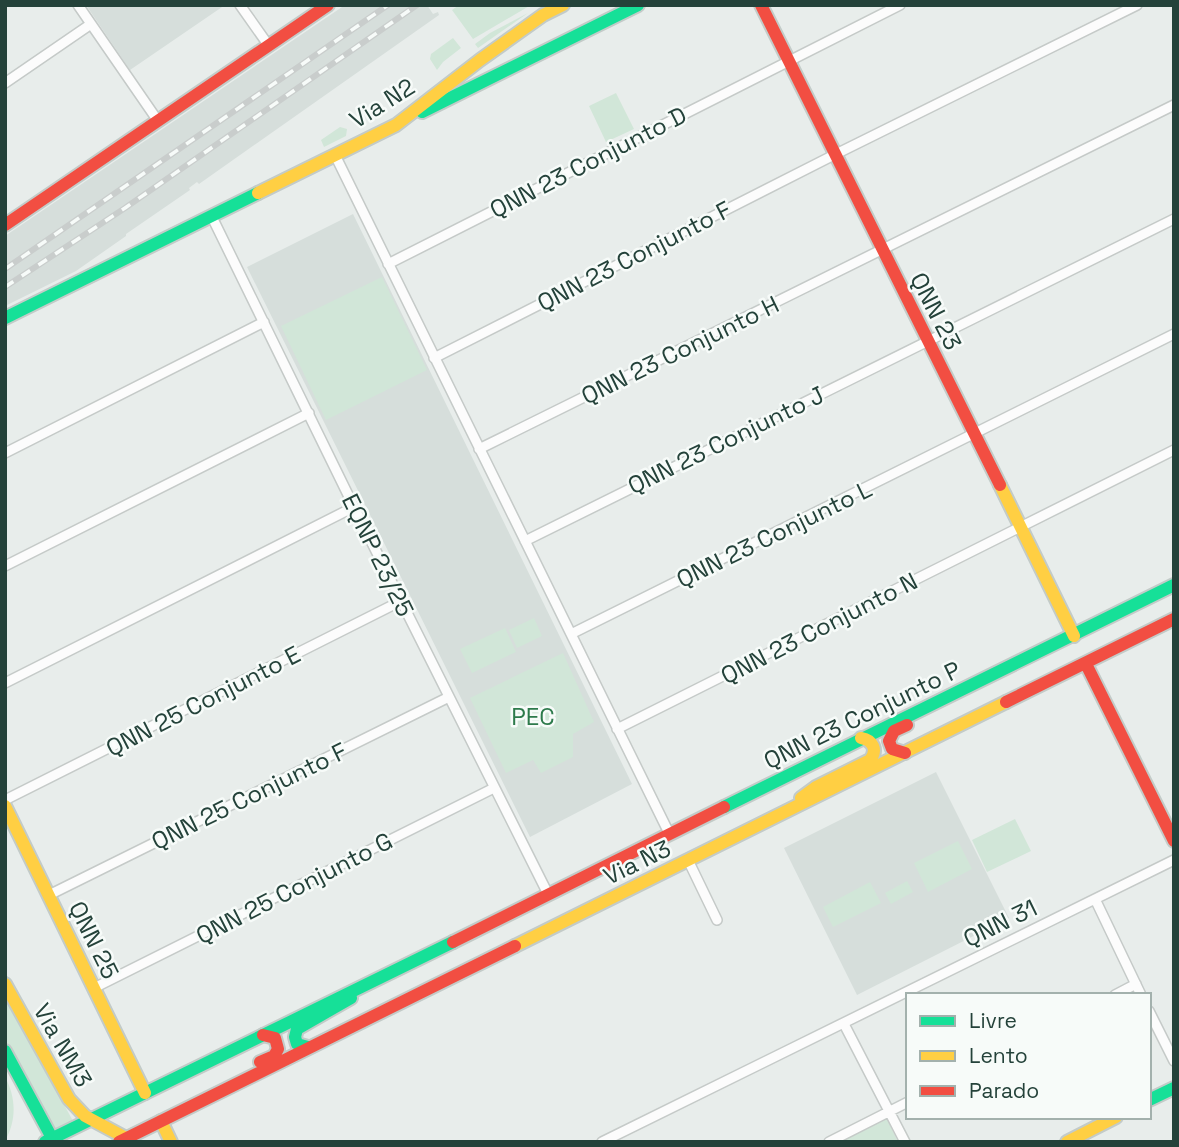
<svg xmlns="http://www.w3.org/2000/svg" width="1179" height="1147" font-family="'Space Grotesk',sans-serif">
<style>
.built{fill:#d6dedb}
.green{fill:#d1e6d8}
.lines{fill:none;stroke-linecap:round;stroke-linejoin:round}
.street-casing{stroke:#c5cac8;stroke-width:12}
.fast-casing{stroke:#c3cbc8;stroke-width:16}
.slow-casing{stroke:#c3cbc8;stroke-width:16}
.jam-casing{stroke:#c3cbc8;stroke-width:16}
.street{stroke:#fcfcfc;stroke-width:9}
.fast{stroke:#16e098;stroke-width:12}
.slow{stroke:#ffcf43;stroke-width:12}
.jam{stroke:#f24e42;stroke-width:12}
.rail-casing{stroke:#c9cdcc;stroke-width:6}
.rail{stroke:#f7fbf9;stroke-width:3.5;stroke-dasharray:10;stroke-linecap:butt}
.labels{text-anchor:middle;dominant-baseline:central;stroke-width:5;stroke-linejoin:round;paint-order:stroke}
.street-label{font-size:24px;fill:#24423a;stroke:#f7fbf9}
.park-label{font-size:24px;fill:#2d7a4b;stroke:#f7fbf9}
</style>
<rect width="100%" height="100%" fill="#e8edeb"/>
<path class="built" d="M86,5h139l-95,65z
M345,5h82l6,9 5,-2 1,3 -240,169 -2,-2 -8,6 1,2 -64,44v2l-50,35 -71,35v-70z
M353,214l279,570 -102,53 -283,-570z
M936,772l73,146 -152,77 -73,-147z"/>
<path class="green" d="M459,5h72l-58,34 -21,-29z
M528,13l-50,35 -3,-4 15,-11z
M453,38l8,10 -18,14 -6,8 -7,-11 1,-5z
M616,93l18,36 -28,13 -17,-36z
M340,127l7,2 -1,7 -22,11 -3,-7z
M382,277l45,93 -101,50 -45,-94z
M534,618l8,18 -25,12 -8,-18z
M505,628l11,24 -44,21 -12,-24z
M563,653l31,69 -21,12v23l-32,16 -8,-13 -27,13 -36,-75z
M1015,819l16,32 -44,21 -15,-32z
M958,841l14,28 -44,23 -14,-29z
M907,881l6,11 -22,12 -6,-11z
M870,882l11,21 -48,24 -10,-20z
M5,997l68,124 -17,9 -51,-91z
M5,1077c11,20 12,43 0,64z
M885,1115l13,27h-68z"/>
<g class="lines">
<defs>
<path id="street" d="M78,5l80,116
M240,5l29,41
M5,83l86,-59
M335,155l334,678
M211,215l143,292 194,387
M388,264l512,-259
M434,358l400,-203 303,-150
M479,449l695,-344
M5,453l259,-131
M525,541l649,-322
M5,566l304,-153
M571,634l603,-300
M5,683l349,-176
M617,729l557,-279
M5,800l396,-199
M688,860l29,60
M49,895l400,-198
M1095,899l46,96
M94,988l400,-200
M1115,995l21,-11
M1149,1011l25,50
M844,1024l61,118
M602,1142l572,-282
M829,1142l79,-40"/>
<path id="fast" d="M422,112l216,-107
M5,318l253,-125
M724,807l450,-222
M308,1047l-11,-3 -2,-7 2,-8 54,-31
M5,1051l47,87
M1149,1100l25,-12
M45,1142l408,-200"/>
<path id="slow" d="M258,193l138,-68 84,-65 63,-45 20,-10
M1000,485l74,151
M801,798l15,-11 54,-27c8,-10 3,-20 -9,-22
M5,806l140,287
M515,946l491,-244
M5,984l64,115 16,17 41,22
M161,1121l10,21
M1067,1142l49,-25"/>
<path id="jam" d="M761,5l239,480
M5,225l323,-220
M1086,664l88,177
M1006,702l168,-83
M905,753l-13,-4 -3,-8 5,-10 13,-6
M453,942l271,-135
M260,1062l14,-6 4,-7 -3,-11 -12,-3
M119,1142l396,-196"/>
</defs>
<use href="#street" class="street-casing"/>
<use href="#fast" class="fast-casing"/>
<use href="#slow" class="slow-casing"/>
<use href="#jam" class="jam-casing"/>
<use href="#street" class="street"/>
<use href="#fast" class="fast"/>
<use href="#slow" class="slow"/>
<use href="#jam" class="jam"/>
<defs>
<path id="rail" d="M5,269l383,-264
M5,287l120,-79 292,-203"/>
</defs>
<use href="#rail" class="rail-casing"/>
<use href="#rail" class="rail"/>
</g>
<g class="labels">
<g class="street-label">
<text transform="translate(382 103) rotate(-32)">Via N2</text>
<text transform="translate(588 162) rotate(-27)">QNN 23 Conjunto D</text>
<text transform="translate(634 256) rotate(-27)">QNN 23 Conjunto F</text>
<text transform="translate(936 311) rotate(63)">QNN 23</text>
<text transform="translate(680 350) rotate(-26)">QNN 23 Conjunto H</text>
<text transform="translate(726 440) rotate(-26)">QNN 23 Conjunto J</text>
<text transform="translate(774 534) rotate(-26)">QNN 23 Conjunto L</text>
<text transform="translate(378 555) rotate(64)">EQNP 23/25</text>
<text transform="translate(819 628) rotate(-27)">QNN 23 Conjunto N</text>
<text transform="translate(203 701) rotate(-27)">QNN 25 Conjunto E</text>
<text transform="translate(862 715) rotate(-26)">QNN 23 Conjunto P</text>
<text transform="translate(249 796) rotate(-26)">QNN 25 Conjunto F</text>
<text transform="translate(637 862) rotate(-26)">Via N3</text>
<text transform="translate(294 888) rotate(-27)">QNN 25 Conjunto G</text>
<text transform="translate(1000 923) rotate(-26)">QNN 31</text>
<text transform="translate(94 940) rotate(64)">QNN 25</text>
<text transform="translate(63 1045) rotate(60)">Via NM3</text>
</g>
<g class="park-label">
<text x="533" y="716">PEC</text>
</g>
</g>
<rect width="1179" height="1147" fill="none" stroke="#24423a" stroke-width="14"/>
<rect x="906" y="993" width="245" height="126" fill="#f7fbf9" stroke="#a3b1ad" stroke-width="2"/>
<rect x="920" y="1016" width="35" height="10" fill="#16e098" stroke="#a3b1ad" stroke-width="2"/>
<text x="969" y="1028" font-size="21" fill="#24423a">Livre</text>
<rect x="920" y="1051" width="35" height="10" fill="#ffcf43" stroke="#a3b1ad" stroke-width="2"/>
<text x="969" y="1063" font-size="21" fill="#24423a">Lento</text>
<rect x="920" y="1086" width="35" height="10" fill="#f24e42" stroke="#a3b1ad" stroke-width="2"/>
<text x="969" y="1098" font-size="21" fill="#24423a">Parado</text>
</svg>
